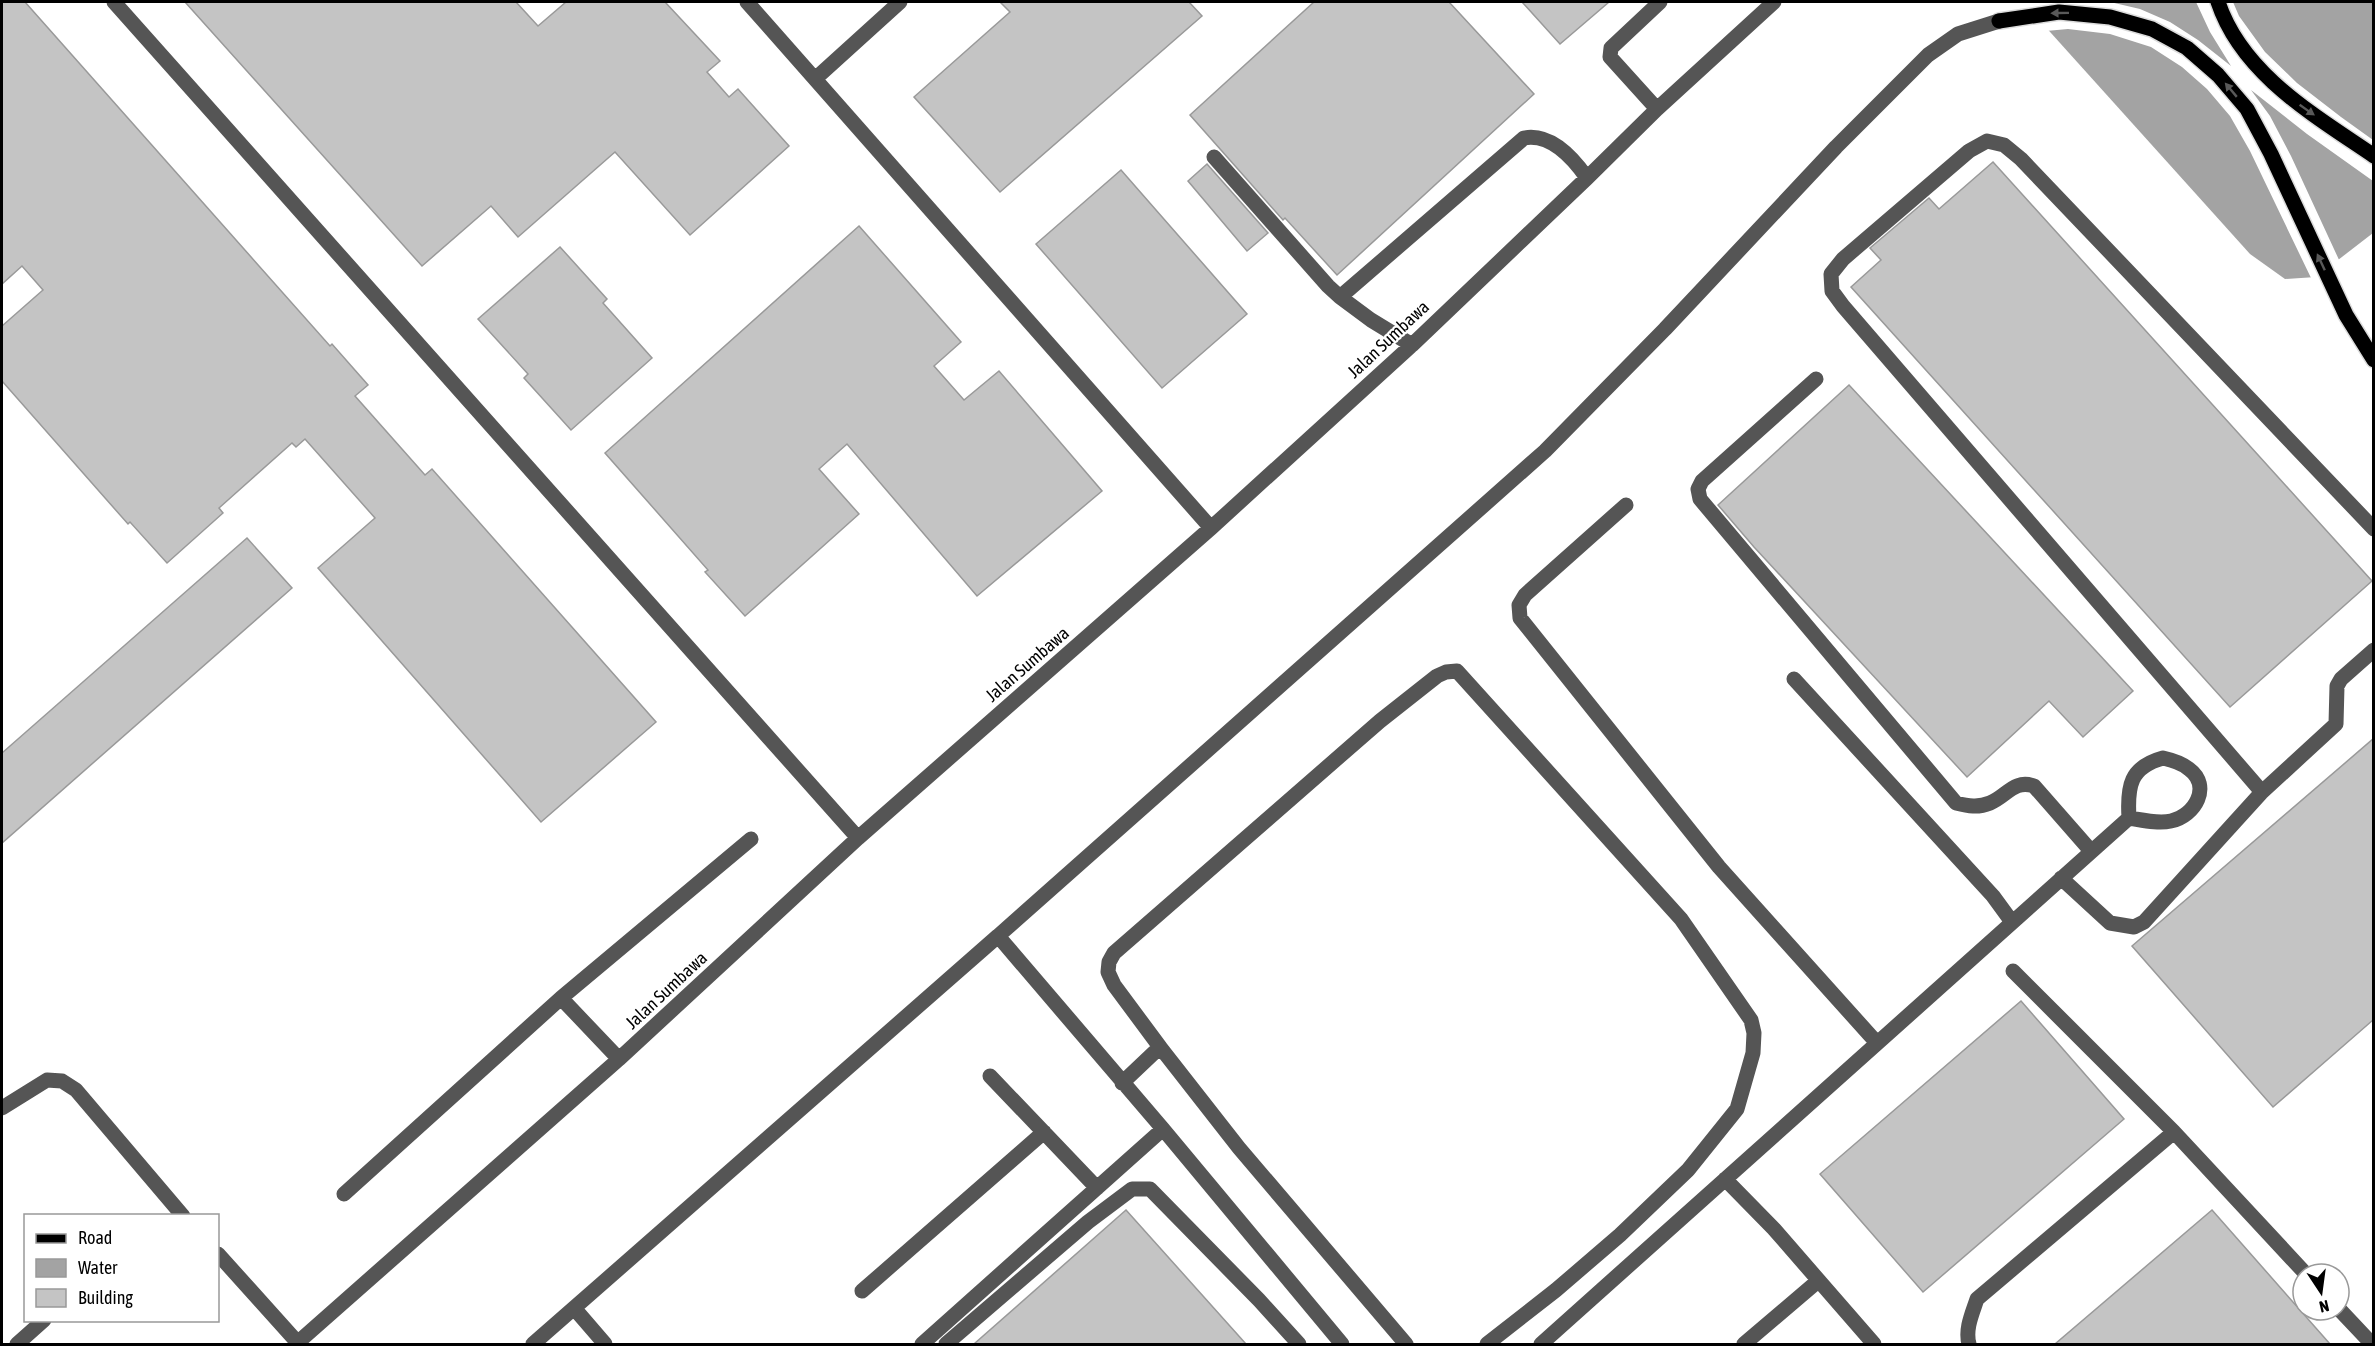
<svg xmlns="http://www.w3.org/2000/svg" width="2375" height="1346" font-family="'Asap Condensed',sans-serif">
<style>
.water{fill:#a3a3a3}
.pier{fill:#fff}
.building{fill:#c4c4c4;stroke:#999;stroke-width:1.5}
.lines{fill:none;stroke-linecap:round;stroke-linejoin:round}
.major-casing{stroke:#dbdbdb;stroke-width:18}
.minor{stroke:#555;stroke-width:15}
.major{stroke:#000;stroke-width:15}
.oneway{fill:#595959}
.labels{text-anchor:middle;dominant-baseline:central;stroke-width:4.5;stroke-linejoin:round;paint-order:stroke}
.street-label{font-size:18px;fill:#000;stroke:#fff}
</style>
<rect width="100%" height="100%" fill="#fff"/>
<path class="water" d="M2038,2h335v231l-57,44 -31,2 -35,-25 -208,-231z"/>
<path class="pier" d="M2035,2h75l30,7 30,13 28,18 33,26 -21,-34 -14,-30h37l6,14 26,36 32,31 44,34 32,23v41l-66,-47 -56,-44 19,26 21,40 49,106 -23,17 -5,1 -62,-129 -20,-35 -23,-27 -25,-22 -31,-20 -41,-13 -42,-5 -22,2 -6,-7z"/>
<path class="building" d="M2,2h23l305,344 2,-2 36,41 -13,11 70,79 7,-6 224,253 -115,100 -223,-254 57,-50 -70,-79 -9,8 -4,-4 -73,65 4,5 -56,50 -37,-41 -2,2 -126,-143v-55l41,-36 -21,-24 -20,18z
M185,2h331l22,24 28,-24h99l55,59 -13,11 22,25 9,-8 51,57 -99,89 -75,-83 -97,85 -27,-31 -69,60z
M1000,2h189l13,14 -202,176 -86,-95 96,-85z
M1314,2h135l85,92 -197,181 -52,-57 -2,2 -93,-105z
M1522,2h87l-49,42z
M1993,162l379,419 -142,126 -379,-420 30,-27 -11,-12 59,-50 10,11z
M1207,164l61,69 -21,18 -59,-70z
M1121,170l126,144 -85,74 -126,-144z
M859,226l102,116 -27,24 30,34 35,-29 103,120 -125,105 -130,-152 -28,25 40,45 -114,102 -40,-44 3,-2 -103,-117z
M560,247l47,52 -4,4 49,55 -81,72 -47,-52 4,-4 -50,-55z
M1849,385l284,306 -50,46 -34,-36 -82,76 -213,-230 -36,-42z
M247,538l45,50 -290,255v-90z
M2373,739v281l-100,87 -141,-161z
M2021,1001l103,118 -201,173 -103,-118z
M1126,1210l120,134h-272z
M2212,1210l118,134h-275z"/>
<g class="lines">
<defs>
<path id="major" d="M2218,2c24,72 96,113 156,154
M1999,21l60,-9 51,5 42,12 35,19 31,27 29,34 24,45 75,161 28,45"/>
</defs>
<use href="#major" class="major-casing"/>
<path class="minor" d="M114,2l744,836
M747,2l464,526
M815,79l85,-77
M1657,109l-47,-52 1,-9 49,-46
M1214,157l114,129 12,11 184,-159c27,-5 49,20 63,40
M1340,297l31,23 41,25
M1816,379l-114,102 -4,8 2,10 256,304c12,3 22,5 34,0 17,-7 24,-24 44,-17l57,65
M1626,505l-101,90 -6,10 1,13 199,249 158,176
M2374,529l-353,-370 -17,-14 -17,-4 -18,10 -126,108 -12,15 1,17 11,15 419,486 74,-68 1,-38 4,-7 33,-29
M1794,679l199,217 19,26
M2163,758c9,2 19,5 26,11 23,17 6,47 -18,52 -13,3 -29,-1 -42,-3 -2,-32 1,-51 34,-60z
M2061,878l49,45 24,4 10,-5 118,-130
M998,936l547,-485 120,-122 171,-182 92,-92 30,-21 41,-13
M2013,971l161,161 132,142
M561,998l190,-159
M1160,1047l79,101 167,196
M990,1076l107,112
M1122,1083l38,-36 -46,-62 -6,-13 1,-10 5,-9 266,-232 57,-45 9,-4 11,-1 224,248 70,101 3,13 -1,20 -16,56 -49,61 -68,65 -64,55 -69,54
M2,1108l45,-28 15,1 14,9 107,126
M1725,1179l49,50 100,115
M344,1194l217,-196 58,61
M218,1254l80,89
M862,1291l182,-159
M574,1308l31,36
M2339,1309l33,35
M17,1344l27,-24
M296,1344l323,-285 239,-221 353,-310 201,-183 175,-167 70,-69 117,-107
M533,1344l465,-408 165,193 179,215
M922,1344l241,-215
M946,1344l142,-122 44,-33h18l109,111 40,44
M1541,1344l588,-526
M1744,1344l74,-63
M1969,1344c-4,-15 3,-30 8,-45l197,-167"/>
<use href="#major" class="major"/>
</g>
<defs><path id="oneway-solid" d="M-6-.8H1V-3.2L6.5 0L1 3.2V.8H-6Z" transform="scale(1.5)"/></defs>
<g class="oneway">
<use href="#oneway-solid" transform="translate(2060 13) rotate(179)"/>
<use href="#oneway-solid" transform="translate(2231 90) rotate(-130)"/>
<use href="#oneway-solid" transform="translate(2307 110) rotate(35)"/>
<use href="#oneway-solid" transform="translate(2321 262) rotate(-115)"/>
</g>
<g class="labels">
<g class="street-label">
<text transform="translate(1388 339) rotate(-43)">Jalan Sumbawa</text>
<text transform="translate(1027 664) rotate(-41)">Jalan Sumbawa</text>
<text transform="translate(666 990) rotate(-43)">Jalan Sumbawa</text>
</g>
</g>
<rect width="2375" height="1346" fill="none" stroke="#000000" stroke-width="6"/>
<rect x="24" y="1214" width="195" height="108" fill="#ffffff" stroke="#999999" stroke-width="1.5"/>
<rect x="36" y="1234" width="30" height="9" fill="#000000" stroke="#999999" stroke-width="1.5"/>
<text x="78" y="1244" font-size="18" fill="#000000">Road</text>
<rect x="36" y="1259" width="30" height="18" fill="#a3a3a3" stroke="#999999" stroke-width="1.5"/>
<text x="78" y="1274" font-size="18" fill="#000000">Water</text>
<rect x="36" y="1289" width="30" height="18" fill="#c4c4c4" stroke="#999999" stroke-width="1.5"/>
<text x="78" y="1304" font-size="18" fill="#000000">Building</text>
<g transform="translate(2321 1292) rotate(167)"><circle r="28" fill="#ffffff" stroke="#999999" stroke-width="1.5"/>
<path d="M0-4.5L10 22L0 15L-10 22Z" fill="#000000"/>
<text y="-9" font-size="16" font-weight="bold" text-anchor="middle" fill="#000000">N</text>
</g>
</svg>
